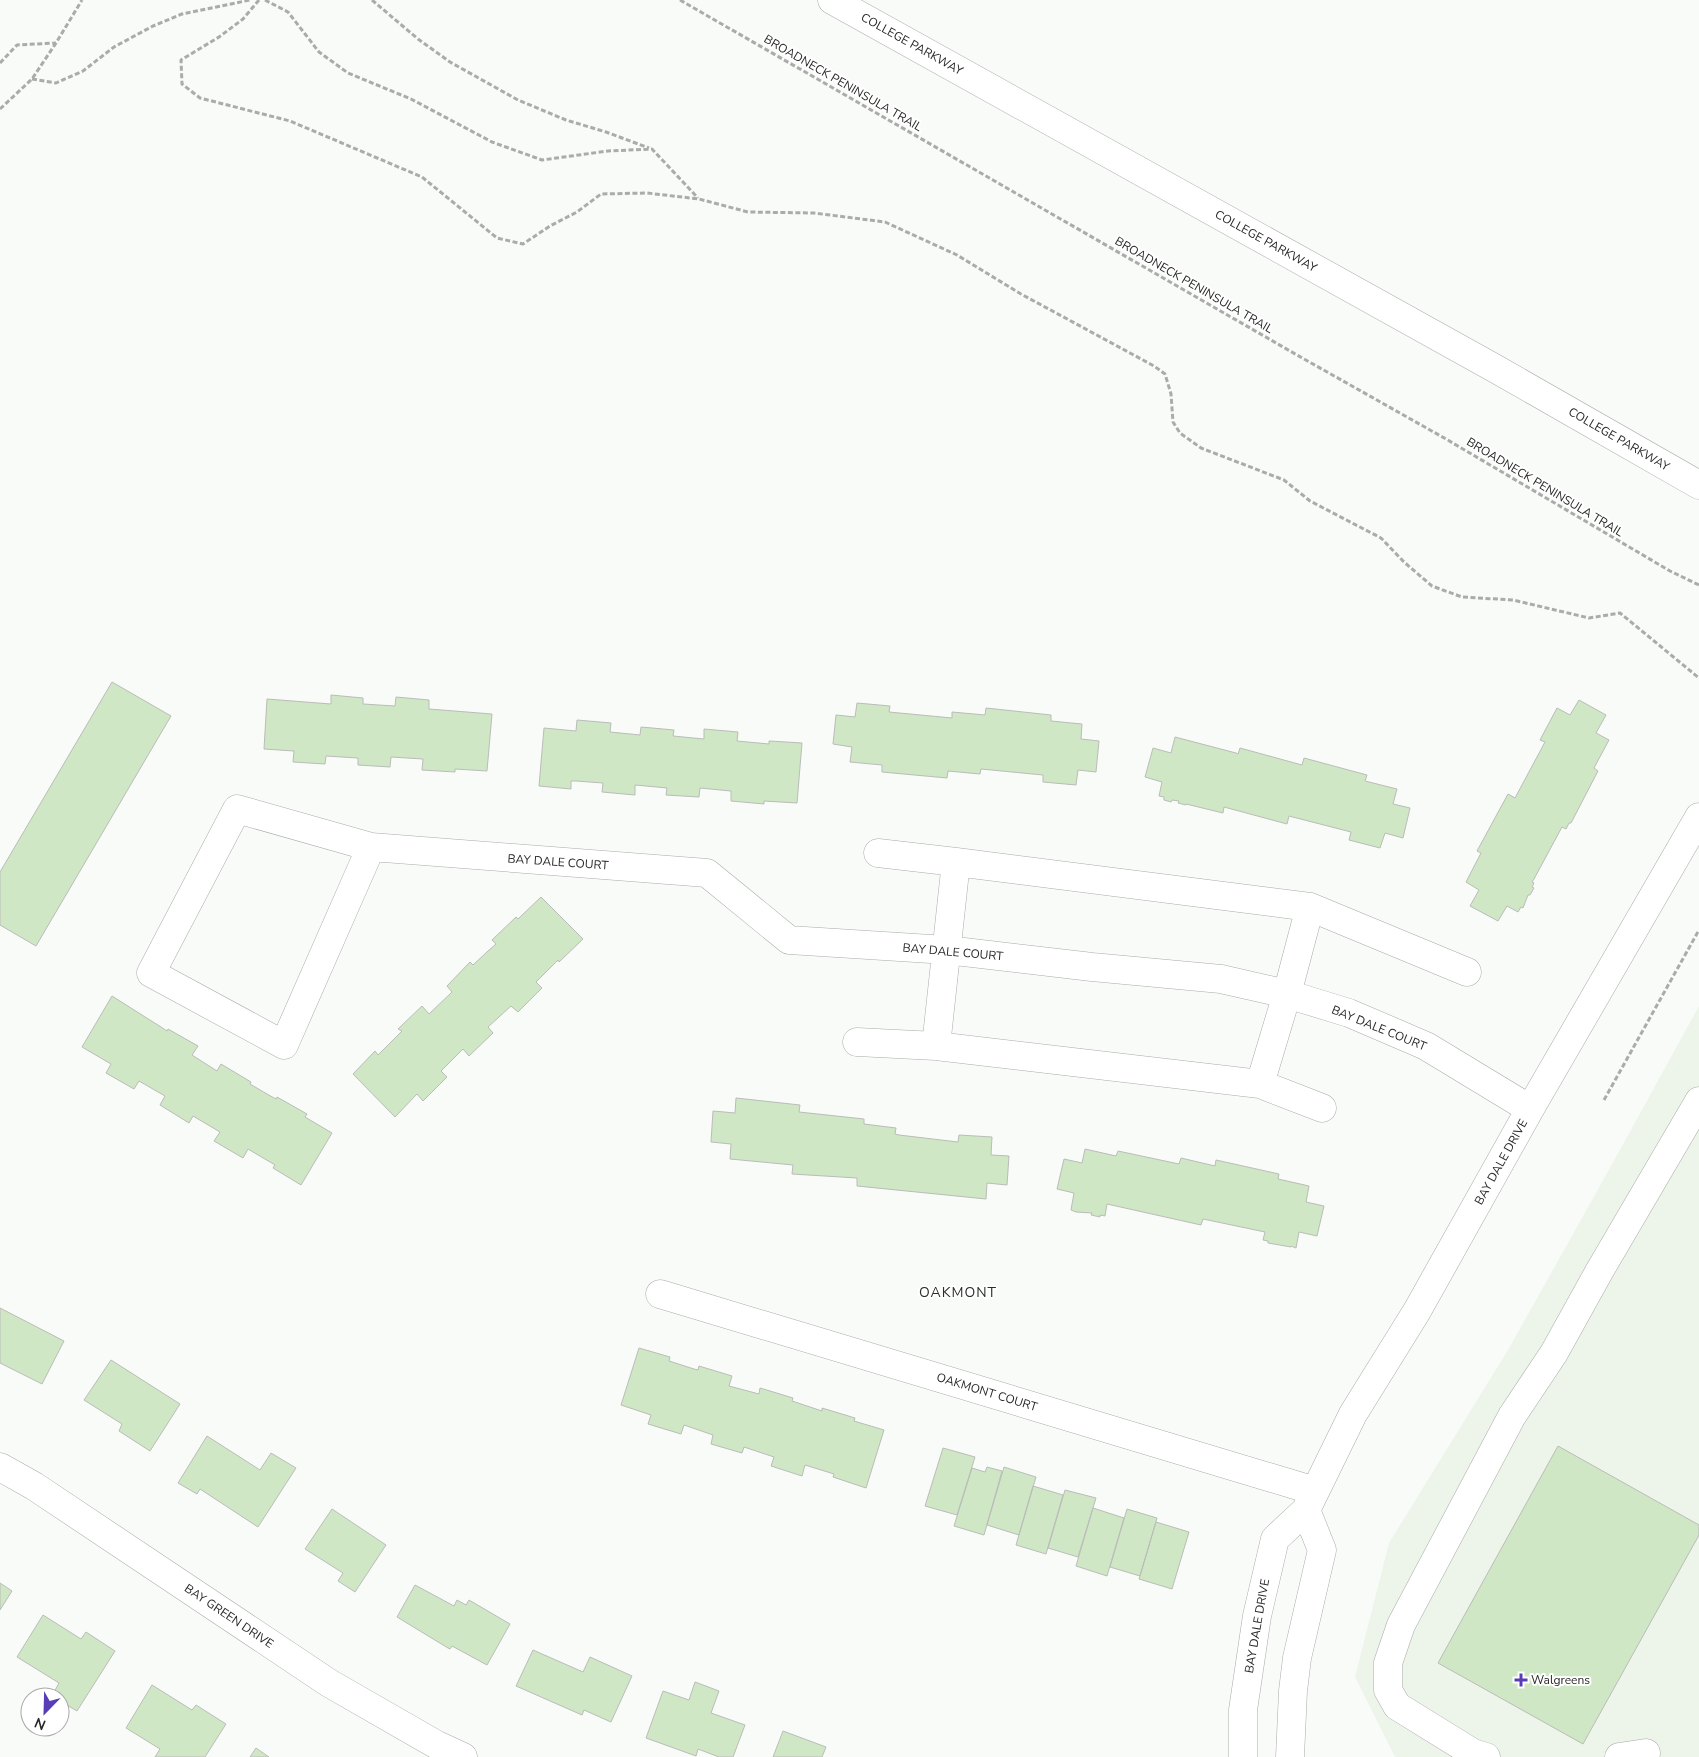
<svg xmlns="http://www.w3.org/2000/svg" width="1699" height="1757" font-family="'Nunito Sans',sans-serif">
<style>
.built{fill:#edf4ea}
.building{fill:#cfe7c5;stroke:#babcb9}
.lines{fill:none;stroke-linecap:round;stroke-linejoin:round}
.minor-casing{stroke:#a9aca9;stroke-width:29}
.major-casing{stroke:#a9aca9;stroke-width:29}
.path{stroke:#aaacaa;stroke-width:3;stroke-dasharray:5 2.5;stroke-linecap:butt}
.minor{stroke:#fff;stroke-width:28}
.major{stroke:#fff;stroke-width:28}
.poi-dot{fill:#583eb6;stroke:#fff;stroke-width:2}
.labels{text-anchor:middle;dominant-baseline:central;stroke-width:4;stroke-linejoin:round;paint-order:stroke}
.street-label{font-size:12px;fill:#272827;stroke:#fff}
.poi-label{font-size:12px;fill:#272827;stroke:#fff;text-anchor:start}
.neighbourhood-label{font-size:14px;letter-spacing:1px;fill:#2b2d2a;stroke:#fff}
</style>
<rect width="100%" height="100%" fill="#f9fbf8"/>
<path class="built" d="M1699,1006v751h-304l-40,-80 34,-134 119,-193 107,-191z"/>
<path class="building" d="M112,682l59,34 -135,230 -36,-21v-53z
M331,695l32,3v6l32,2 1,-9 33,3v9l63,5 -5,57 -32,-2v3l-33,-2 1,-11 -32,-2 -1,10 -32,-2v-7l-32,-2 -1,8 -32,-2 1,-11 -30,-2 3,-50 64,5z
M1579,700l27,15 -10,18 13,7 -15,28 4,3 -27,52h-2l-3,6 -4,-2 -28,52 -2,3 2,1 -2,4 2,1 -4,7h-2l-5,13 -2,-1 -3,5 -11,-6 -9,15 -28,-15 9,-16 -13,-8 15,-29 -4,-2 31,-57 7,4 30,-56 -5,-2 17,-32 13,7z
M857,703l33,3 -1,6 63,6v-6l33,3 1,-7 65,7v6l31,3 -1,15 18,2 -3,31 -18,-2 -2,15 -33,-3v-7l-62,-6 -1,5 -32,-3 -1,7 -65,-6v-7l-32,-3 2,-15 -19,-3 3,-29 19,2z
M577,720l34,3 -1,9 30,3 1,-8 33,3 -1,6 31,3v-10l34,3 -1,9 32,3v-3h1l32,2 -5,60 -33,-2v3l-33,-3v-10l-31,-3 -1,9 -33,-2 1,-7 -32,-3v10l-33,-3 1,-9 -27,-2h-5v8l-32,-3 5,-58 32,3z
M1175,737l61,16 2,1 2,-6 62,17 2,-7 63,17 -2,6 32,8 -4,15 17,4 -7,30 -18,-5 -5,15 -31,-8 2,-8 -62,-16 -2,8 -63,-17 -1,6 -37,-9v1l-8,-2 1,-2 -7,-1 -1,2 -7,-2v-3l-5,-1 3,-14 -17,-5 8,-29 18,5z
M541,897l42,42 -24,23 -1,-2 -22,22 6,6 -24,24 -7,-6 -23,21 5,6 -24,23 -6,-7 -22,22 6,6 -24,24 -6,-7 -22,23 -42,-43 22,-23 3,4 24,-24 -4,-2 24,-23 7,8 23,-22 -5,-6 23,-24 3,3 15,-14 8,-7 -4,-4 24,-23 2,2z
M112,996l49,31 6,4 1,-2 30,17 -6,9 25,16 4,-7 30,18 -1,2 17,10 9,5 1,-2 30,17 -2,3 27,16 -31,52 -28,-17 2,-3 -27,-16 -5,9 -29,-17 6,-9 -27,-16 -4,7 -29,-18 5,-9 -26,-15 -5,8 -28,-16 5,-9 -29,-17z
M736,1098l64,7 -1,7 65,7v5l32,4 -1,6 4,1 59,7 1,-7 33,2 -1,18 18,1 -2,29 -20,-2 -1,16 -129,-13v-8l-65,-4 1,-9 -63,-6 1,-15 -20,-2 2,-31 22,2z
M1085,1149l31,7 2,-5 61,13 2,-6 34,8 1,-6 63,14 -1,5 31,7 -3,16 18,4 -7,30 -18,-4 -3,16 -5,-2v1l-23,-4v-2l-5,-1 2,-8 -62,-13 -2,6 -94,-21 -2,12 -5,-1v2l-9,-2 1,-2 -16,-1 -5,-2 3,-17 -17,-4 7,-30 18,4z
M0,1308l64,33 -22,43 -42,-21z
M639,1348l31,9 -1,4 25,8 4,1 1,-4 33,10 -3,10 30,8 1,-6 33,10 -1,3 30,10v-3l33,10 -1,3 30,9 -18,58 -33,-11 1,-3 -29,-9 -3,11 -31,-10 3,-9 -30,-10 -2,6 -31,-9 2,-9 -29,-10 -3,9 -33,-10 3,-9 -30,-10z
M111,1360l69,44 -30,47 -31,-20 3,-7 -38,-24z
M207,1436l53,34 11,-17 25,15 -38,59 -58,-38 -3,5 -19,-11z
M1558,1446l141,79v10l-116,209 -145,-81z
M943,1448l32,9 -18,58 -32,-9z
M987,1467l15,4 -18,64 -30,-9 18,-58 13,4z
M1004,1467l32,10 -17,58 -32,-10z
M1033,1486l30,9 -17,59 -30,-9z
M1065,1490l31,8 -18,59 -30,-9z
M1093,1508l31,10 -17,58 -31,-10z
M332,1509l54,36 -31,47 -17,-11 5,-8 -38,-24z
M1127,1509l30,9 -17,58 -30,-9z
M1156,1522l33,10 -17,57 -33,-10z
M0,1583l12,8 -12,19z
M415,1585l39,21 3,-6 9,5 3,-5 41,24 -23,41 -35,-19 -2,3 -2,-1 -51,-31z
M43,1615l38,24 5,-7 29,19 -38,60 -17,-10v-4l-8,-1 7,-13 -42,-26z
M533,1650l50,22 7,-15 42,19 -21,46 -27,-12 -2,5 -66,-29z
M695,1682l24,9 -8,22 34,12 -12,32h-14l-21,-8 -2,7 -50,-18 17,-47 26,9z
M152,1685l40,25 4,-5 30,19 -21,33h-50l5,-8 -34,-21z
M783,1731l43,16 -4,10h-49z
M256,1748l13,9h-19z"/>
<g class="lines">
<defs>
<path id="minor" d="M371,847l-87,198 -133,-72 86,-164 134,38 336,26 82,67 158,10 145,17 129,12 66,15 62,19 77,33 104,63
M878,853l78,9
M1310,907l-23,87 -27,90 -324,-38 20,-184 354,45 157,65
M857,1042l79,4
M1260,1084l62,24
M660,1294l655,197
M0,1467l34,19 295,197 108,62 26,12
M1243,1757v-47l14,-94 18,-77 31,-29 47,-96 64,-103 113,-202 169,-292
M1290,1757l3,-66 4,-33 25,-108 -16,-40
M1486,1757l-13,-4 -76,-47 -9,-16v-27l13,-38 111,-209 42,-63 46,-83 99,-169
M1619,1757l27,-4"/>
<path id="major" d="M832,0l664,369 203,116"/>
</defs>
<use href="#minor" class="minor-casing"/>
<use href="#major" class="major-casing"/>
<path class="path" d="M259,0l-16,19 -24,18 -38,23 1,24 18,14 90,23 132,56 75,61 26,6 27,-18 27,-14 24,-18 46,-1 52,6 49,13 66,1 71,9 72,33 64,39 133,72 11,8 6,20 2,28 7,11 21,15 83,32 26,21 71,37 23,24 28,24 30,11 51,3 76,18 31,-5 79,65
M265,0l23,12 31,40 29,21 63,26 81,43 50,18 66,-9 44,-2 46,49
M372,0l46,39 32,23 68,38 48,20 40,12 43,16
M680,0l617,355 149,84 224,132 29,14
M0,63l17,-18 39,-2
M32,79l24,4 27,-12 31,-24 39,-21 29,-12 68,-14
M0,109l32,-30 24,-36 26,-43
M1604,1100l95,-170"/>
<use href="#minor" class="minor"/>
<use href="#major" class="major"/>
</g>
<path class="poi-dot" d="M1518.5 1672.5h5v5h5v5h-5v5h-5v-5h-5v-5h5z"/>
<g class="labels">
<g class="street-label">
<text transform="translate(912 44) rotate(29)">COLLEGE PARKWAY</text>
<text transform="translate(843 83) rotate(30)">BROADNECK PENINSULA TRAIL</text>
<text transform="translate(1266 241) rotate(29)">COLLEGE PARKWAY</text>
<text transform="translate(1194 285) rotate(30)">BROADNECK PENINSULA TRAIL</text>
<text transform="translate(1619 439) rotate(30)">COLLEGE PARKWAY</text>
<text transform="translate(1545 487) rotate(31)">BROADNECK PENINSULA TRAIL</text>
<text transform="translate(558 862) rotate(4)">BAY DALE COURT</text>
<text transform="translate(953 952) rotate(5)">BAY DALE COURT</text>
<text transform="translate(1379 1028) rotate(22)">BAY DALE COURT</text>
<text transform="translate(1501 1162) rotate(-61)">BAY DALE DRIVE</text>
<text transform="translate(987 1392) rotate(17)">OAKMONT COURT</text>
<text transform="translate(229 1616) rotate(34)">BAY GREEN DRIVE</text>
<text transform="translate(1257 1626) rotate(-80)">BAY DALE DRIVE</text>
</g>
<g class="poi-label">
<text x="1531" y="1680">Walgreens</text>
</g>
<g class="neighbourhood-label">
<text x="958" y="1292">OAKMONT</text>
</g>
</g>
<g transform="translate(45 1712) rotate(203)"><circle r="24" fill="#ffffff" stroke="#a9a9a9"/>
<path d="M0-4L9 19L0 12L-9 19Z" fill="#583eb6"/>
<text y="-8" font-size="14" font-weight="bold" text-anchor="middle" fill="#272827">N</text>
</g>
</svg>
